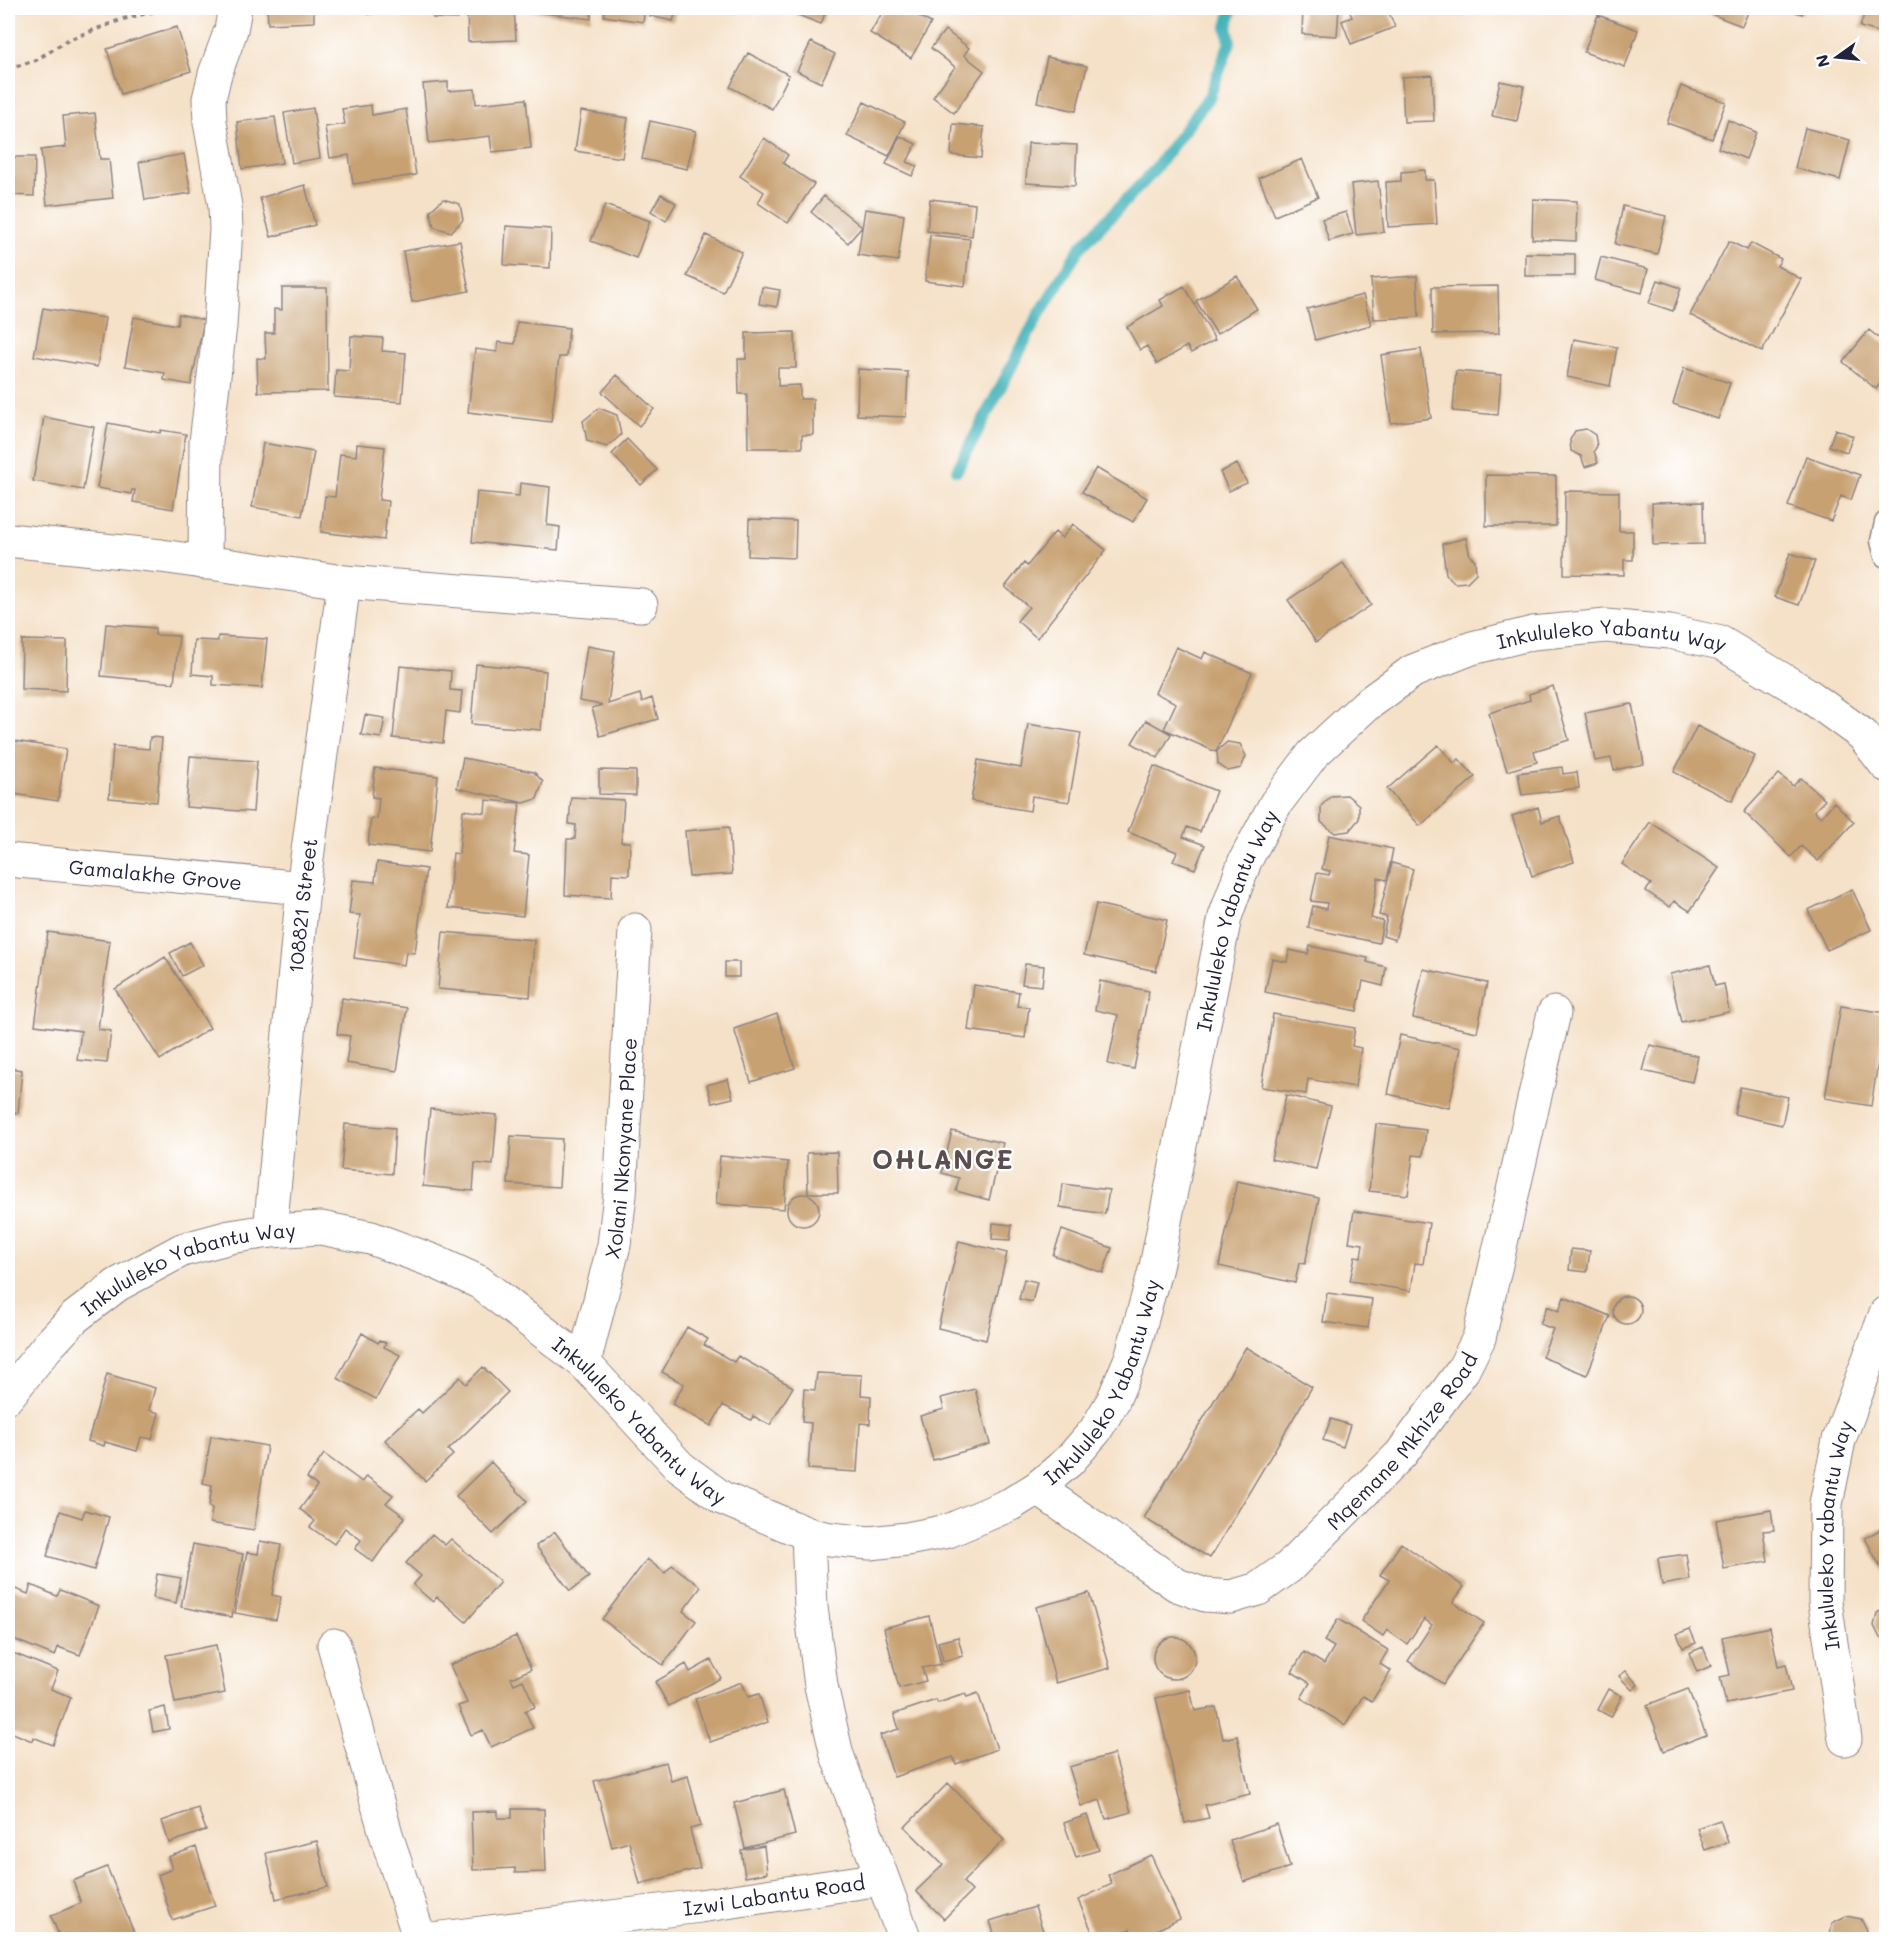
<svg xmlns="http://www.w3.org/2000/svg" width="1894" height="1947" font-family="Mali,sans-serif">
<style>
.lines{fill:none;stroke-linecap:round;stroke-linejoin:round}
.stream{stroke:#40b1b8;stroke-width:12}
.building{fill:#c7a172}
.lane-casing{stroke:#8c8282;stroke-width:25}
.street-casing{stroke:#8c8282;stroke-width:35}
.path{stroke:#8c8282;stroke-width:4;stroke-dasharray:4.5 4.5;stroke-linecap:butt}
.lane{stroke:#fff;stroke-width:22}
.street{stroke:#fff;stroke-width:33}
.labels{text-anchor:middle;dominant-baseline:central;stroke-width:4.5;stroke-linejoin:round;paint-order:stroke}
.street-label{font-size:20px;fill:#22223b;stroke:#fff}
.district-label{font-size:26px;font-weight:bold;letter-spacing:1.5px;fill:#5c4e4e;stroke:#fff}
</style>
<rect width="100%" height="100%" fill="#fff"/>
<filter id="ink" filterUnits="userSpaceOnUse"><feTurbulence type="fractalNoise" baseFrequency=".0167" numOctaves="2"/><feDisplacementMap in="SourceGraphic" scale="12" xChannelSelector="R" yChannelSelector="G"/><feConvolveMatrix kernelMatrix="1 2 1 2 8 2 1 2 1" color-interpolation-filters="sRGB"/></filter>
<filter id="wash" filterUnits="userSpaceOnUse"><feTurbulence type="fractalNoise" baseFrequency=".008" numOctaves="4" result="noise"/><feDisplacementMap in="SourceGraphic" scale="24" xChannelSelector="R" yChannelSelector="G"/><feGaussianBlur stdDeviation="1.35" result="paint"/><feColorMatrix in="noise" values="0 0 0 0 0 0 0 0 0 0 0 0 0 0 0 0 0 1.4 0 .05"/><feComposite in="paint" operator="in"/></filter>
<g filter="url(#wash)">
<rect width="100%" height="100%" fill="#f5e1c8"/>
<g class="lines">
<path class="stream" d="M957,470l80,-152 42,-69 72,-75 58,-77 21,-55 -3,-15 5,-19"/>
</g>
<g id="blocks">
<path class="building" d="M267,8h47v14l-46,2z
M367,8h47v1l-46,5z
M434,8h25l-1,11 -25,-1z
M467,8h47l2,32 -48,2z
M529,8h63l-1,11 -62,-8z
M605,8h40l-2,14 -39,-6z
M652,8h25l-4,13 -23,-5z
M780,8h47l-6,16z
M885,8h20l26,15 -20,35 -41,-25z
M978,8h14l-3,6z
M1303,8h36l-2,28 -35,-2z
M1348,8h39l8,19 -44,17 -9,-23 10,-4z
M1705,8h45l-8,18 -39,-15z
M1784,8h21l-3,6z
M1866,8h20v26l-26,-7z
M1598,15l40,15 -13,37 -41,-15z
M177,27l14,44 -70,23 -14,-45z
M945,30l24,18 -5,7 20,16 -30,42 -21,-16 22,-30 -24,-19z
M811,42l24,12 -14,29 -24,-12z
M748,53l41,22 -17,34 -42,-22z
M1047,57l40,9 -11,45 -39,-9z
M1432,75l2,46 -30,1 -2,-45z
M1500,81l24,5 -7,35 -25,-5z
M448,82v9l27,-2 1,15 50,-5 5,49 -39,4 -2,-16 -61,7 -6,-59z
M1681,86l45,16 -14,37 -45,-16z
M864,102l41,20 -16,34 -42,-20z
M371,105l1,10 34,-6 10,66 -63,9 -4,-29 -19,3 -5,-31 20,-3 -3,-15z
M313,108l7,50 -28,5 -8,-50z
M581,111l47,7 -6,40 -47,-7z
M95,113l5,46h9l4,39 -66,7 -6,-55 25,-3 -3,-31z
M275,117l7,46 -40,6 -5,-47z
M1728,120l28,12 -10,27 -28,-11z
M650,121l46,10 -9,38 -45,-10z
M953,124l31,3 -3,31 -30,-3z
M1805,128l45,12 -10,40 -45,-12z
M900,136l16,8 -9,18 10,4 -5,10 -26,-12z
M764,138l24,17 -5,8 31,21 -26,39 -30,-20 6,-11 -24,-16z
M1028,143l49,2 -2,41 -49,-3z
M184,154l7,39 -46,7 -6,-38z
M8,157h27l-1,39 -26,-1z
M1302,159l16,38 -43,19 -16,-38z
M1425,170v10h9l3,44 -49,3 -2,-45 15,-1v-9z
M1378,181l6,51 -28,3 -5,-51z
M305,185l10,40 -44,12 -11,-39z
M661,194l15,9 -10,18 -15,-10z
M824,196l38,31 -14,16 -37,-31z
M443,199l17,5 3,16 -12,12 -17,-5 -4,-16z
M930,199l45,5 -3,32 -45,-5z
M1533,199l44,2 -1,40 -44,-2z
M605,205l45,16 -14,37 -45,-17z
M1623,206l43,10 -9,38 -42,-10z
M865,209l39,6 -6,46 -40,-6z
M1346,212l7,22 -24,7 -7,-22z
M506,226l45,3 -1,39 -46,-3z
M706,235l36,17 -19,40 -36,-16z
M930,235l40,4 -5,47 -40,-5z
M460,241l9,50 -57,11 -9,-51z
M1729,241l18,9 4,-7 30,16 -4,7 24,13 -39,73 -72,-37z
M1525,253l50,1v22h-50z
M1601,257l47,12 -6,24 -47,-13z
M1237,276l20,33 -40,25 -21,-33z
M1417,276l2,41 -45,2 -3,-40z
M1658,280l23,8 -8,23 -24,-8z
M1184,286l31,54 -24,13 -4,-7 -30,18 -10,-18 -7,4 -13,-23 36,-21 -3,-6z
M1498,286l1,47 -66,1 -1,-47z
M762,287l18,3 -3,17 -18,-3z
M282,288h45l1,103 -70,1 -1,-34 9,1 -1,-26h9v-24l8,1z
M1363,295l8,30 -56,15 -8,-31z
M43,308l62,10 -8,49 -63,-11z
M179,314l25,6 -13,65 -27,-5 1,-7 -40,-7 9,-49 43,8z
M517,322l52,6 -3,29h-7l-8,65 -83,-10 7,-63 22,3 1,-10 17,2z
M1869,330l17,14v31l-10,14 -33,-27z
M795,332l1,36h-18v18l22,-1v14h13v36h-11v13h-54l-1,-54h-8l-1,-35h8v-26z
M351,336l32,2 -1,13 24,2 -4,49 -68,-5 2,-27 13,1z
M1574,339l43,8 -7,39 -43,-9z
M1421,349l10,69 -40,5 -10,-68z
M1684,368l46,15 -12,36 -45,-15z
M858,369l50,3 -2,45 -49,-2z
M1456,371l45,4 -3,40 -45,-4z
M617,375l37,34 -15,17 -37,-34z
M1886,386v13l-6,-5z
M599,408l18,7 4,20 -14,12 -20,-6 -4,-20z
M44,417l50,10 -11,63 -50,-9z
M108,423l52,10 1,-3 25,4 -13,75 -40,-7 2,-12h-3l-1,4 -34,-6z
M1586,429l9,6 2,11 -3,5 4,12 -13,4 -4,-11 -10,-5 -1,-11 5,-9z
M1835,429l18,7 -6,16 -18,-6z
M627,439l30,31 -16,15 -29,-31z
M263,443l51,9 -12,64 -50,-9z
M357,444l28,3 -6,53 9,1 -4,39 -63,-8 4,-36 10,1 5,-43 16,2z
M1806,456l54,19 -9,25 -10,-4 -10,25 -43,-15z
M1237,464l10,19 -18,8 -9,-19z
M1096,468l51,30 -14,24 -51,-30z
M1486,475l70,1v50h-70z
M520,483l30,4 -3,38 13,2 -2,23 -86,-8 5,-50 42,4z
M1565,491l54,1v39h14v29h-9v15l-60,-1z
M1703,502l1,42 -51,1 -1,-42z
M749,519l47,2 -1,37 -47,-2z
M1073,524l33,26 -69,88 -20,-17 12,-14 -24,-20 19,-24 3,3 28,-34 7,6z
M1466,538l4,18 5,4 1,13 -9,9 -12,1 -9,-9 -4,-30z
M1790,553l25,8 -16,44 -24,-8z
M1343,563l28,42 -55,37 -28,-42z
M106,624l49,4v7l24,1 -5,47 -73,-7z
M218,636l49,3 -5,49 -49,-3v-9l-21,-2 2,-34 24,1z
M22,640l45,1 -1,50 -45,-2z
M587,646l28,5 -7,53 32,-10 2,8 10,-4 6,21 -58,17 -8,-28 10,-3 -23,-4z
M1176,647l26,12 3,-7 47,21 -36,79 -52,-23 12,-26 -21,-10z
M476,664l70,7 -5,59 -70,-6z
M400,666l51,5 -1,19 12,1 -2,22 -14,-2 -3,32 -50,-5z
M1553,686l16,54 -35,11 3,11 -30,9 -18,-58 41,-13 -1,-6z
M1632,704l12,60 -30,6 -3,-12 -16,3 -10,-48z
M365,715l20,3 -4,20 -20,-3z
M1146,720l25,14 -13,24 -26,-15z
M1028,724l53,9 -12,69 -37,-6 -2,15 -59,-10 7,-41 43,8z
M1697,726l58,30 -23,45 -58,-29z
M150,737l12,1 -5,64 -48,-4 4,-52 36,3z
M8,740l58,9 -8,52 -50,-8z
M1227,742l13,2 6,12 -5,12 -13,3 -10,-7 -1,-13z
M1438,745l16,18 5,-4 16,18 -55,49 -33,-37z
M190,756l67,5 -4,51 -67,-5z
M463,758l71,14 9,10 -6,17 -13,4 -67,-15z
M1154,766l62,25 -16,41 -13,-5 -4,10 22,8 -10,24 -22,-8 4,-9 -49,-20z
M1562,767l1,7 14,-2 2,16 -57,7 -4,-22z
M375,768l63,8 -8,76 -62,-7 3,-27 6,1 2,-21 -7,-1z
M599,770l37,1v24l-37,-1z
M1779,774l14,12 8,-8 24,22 -11,11 7,6 13,-15 20,20 -36,39 -17,-15 -10,11 -47,-45z
M1347,795l12,10v14l-10,12 -14,2 -14,-11v-16l10,-10z
M571,797l53,3 -3,42h9l-1,33 -17,-1 -1,24 -46,-3 2,-56h8l1,-14 -7,-1z
M486,800l34,3 -6,50 15,2 -6,61 -75,-8 5,-55 6,1 4,-44 22,3z
M1538,807l4,15 18,-6 14,46 -42,14 -20,-60z
M1650,822l69,46 -29,43 -16,-10 -4,6 -24,-16 5,-7 -29,-20z
M729,827l3,47 -43,3 -4,-46z
M1329,835l64,14 -6,31 -9,-2 -7,40 12,3 -4,22 -71,-15 5,-22 13,3 1,-6 -16,-2 6,-28 12,2 1,-4 -8,-2z
M377,862l49,7 -11,84 -9,-1 -2,13 -50,-7 6,-43 -11,-1 4,-34 22,2z
M1392,863l21,6 -18,71 -12,-4 4,-19 -8,-2z
M1852,889l19,41 -44,20 -19,-40z
M1096,904l71,16 -11,51 -72,-16z
M48,932l62,9 -12,88 13,2 -4,32 -30,-3 4,-29 -46,-6z
M443,932l91,8 -4,57 -92,-8z
M190,942l13,23 -21,11 -12,-23z
M1310,946l58,12 -1,4 19,5 -3,19 -20,-5 -6,30 -92,-19 7,-33 15,3 2,-12 19,4z
M165,957l45,71 -50,32 -45,-71z
M725,962h14v15h-14z
M1025,964l19,2 -2,20 -20,-2z
M1710,965l5,21 9,-2 5,28 -48,10 -11,-48z
M1423,969l64,14 -10,49 -64,-14z
M1100,981l49,10 -15,78 -26,-5 10,-49 -23,-5z
M974,985l45,7 -2,14 12,1 -4,31 -57,-8z
M342,998l65,10 -10,63 -51,-8 4,-27 -13,-2z
M1841,1006l45,7 -15,93 -46,-8z
M777,1014l18,54 -44,14 -17,-53z
M1273,1014l82,14 -3,18 9,2 -6,39 -47,-8 -2,15 -45,-7z
M1400,1035l61,13 -12,60 -61,-14z
M1650,1045l48,11 -6,26 -49,-11z
M8,1068l14,2 -4,43 -10,-1z
M728,1079l5,19 -21,5 -5,-18z
M1740,1087l48,10 -6,28 -48,-11z
M1286,1095l45,11 -15,63 -45,-10z
M430,1109l67,6 -4,50 -18,-2 -2,28 -50,-5z
M345,1124l50,4 -3,46 -51,-4z
M1376,1124l50,6 -3,26 -10,-1 -5,40 -39,-4z
M952,1131l51,12 -14,57 -33,-9 3,-13 -17,-5z
M511,1136l51,3 -3,48 -51,-3z
M837,1152l1,41h-30l-1,-40z
M720,1156l68,6 -4,47 -68,-5z
M1237,1181l82,17 -14,66 -6,-1 -4,20 -76,-17z
M1063,1184l46,6 -4,24 -45,-7z
M787 1210a16 16 0 1 1 32 0a16 16 0 1 1-32 0Z
M1354,1211l75,12 -6,41 -8,-1 -4,28 -61,-10 5,-25 6,1 2,-13 -14,-2z
M993,1223l19,2 -2,15 -18,-1z
M1062,1230l50,18 -9,25 -50,-18z
M959,1241l48,12 -21,87 -48,-12z
M1571,1249l19,2 -3,21 -18,-2z
M1024,1279l13,3 -5,20 -13,-3z
M1327,1293l45,6 -4,29 -45,-6z
M1613 1310a14 14 0 1 1 28 0a14 14 0 1 1-28 0Z
M1564,1297l46,19 -23,59 -45,-18 11,-28 -13,-5 7,-18 12,5z
M687,1327l21,12 -4,6 30,17 4,-6 55,31 -23,38 -17,-9 -2,4 -28,-15 -12,21 -39,-22 12,-20 -22,-12z
M362,1333l16,10 2,-3 6,3 -2,4 16,8 -24,44 -39,-21z
M1246,1347l66,40 -102,171 -66,-40z
M483,1367l25,25 -60,58 5,5 -28,26 -40,-41 33,-31 4,4 38,-36 6,7z
M817,1373l45,2 -1,20 10,1 -1,28 -10,-1 -3,49 -49,-3 3,-46 -9,-1 2,-33 11,1z
M107,1374l48,14 -6,22 10,3 -7,26 -11,-2 -4,14 -32,-9 -1,4 -16,-5z
M975,1389l15,55 -57,16 -13,-44 24,-7 -3,-11z
M1331,1419l19,6 -7,22 -20,-7z
M211,1436l56,10 -13,84 -44,-7 2,-15 -3,-1 3,-22 -9,-2z
M1885,1449h1v30h-3z
M324,1454l38,28 4,-6 27,19 -7,8 19,14 -32,45 -18,-13 6,-9 -16,-12 -11,16 -24,-17 5,-6 -15,-12 17,-23 -10,-8z
M491,1462l36,39 -34,33 -37,-38z
M85,1510l24,7 -15,53 -47,-14 13,-45 22,7z
M1771,1510l3,20 -11,1 5,30 -44,8 -8,-49z
M1886,1526v51l-21,-39z
M555,1532l34,45 -19,14 -34,-45z
M432,1534l13,11 6,-6 49,43 -34,40 -29,-25 -4,5 -20,-17 8,-9 -15,-13z
M260,1541l21,4 -9,50 9,2 -5,23 -41,-7 12,-61 11,2z
M1401,1543l63,44 -11,15 31,21 -41,61 -35,-23 24,-36 -8,-6 -17,25 -20,-14 -4,6 -22,-15 28,-41 -9,-5z
M193,1544l50,10 -11,63 -51,-10z
M1686,1554l4,26 -28,5 -4,-27z
M647,1559l18,14 7,-8 29,22 -18,24 13,10 -33,44 -61,-46z
M157,1574l24,4 -5,25 -23,-5z
M31,1585l26,11 3,-6 39,16 -19,49 -22,-8 -3,9 -47,-19v-51l20,8z
M1089,1593l21,75 -54,15 -20,-76z
M1886,1608v31l-6,-1 -6,-12 3,-13z
M929,1616l12,48 -19,4 4,13 -27,7 -15,-60z
M1338,1619l50,31 -8,14 11,7 -19,30 -9,-5 -18,29 -44,-27 9,-15 -18,-11 12,-20 20,12 10,-17 -10,-6z
M1770,1627l8,39 8,-2 6,27 -66,13 -6,-27 10,-2 -8,-38z
M1690,1629l6,14 -13,5 -6,-14z
M516,1636l15,33 -20,9 3,6 9,-4 12,27 -10,4 8,17 -42,19 -8,-17 -12,5 -13,-29 9,-3 -17,-38z
M1153 1658a21 21 0 1 1 42 0a21 21 0 1 1-42 0Z
M958,1637l5,19 -20,5 -5,-19z
M216,1645l9,48 -50,10 -9,-48z
M1703,1647l8,19 -14,6 -8,-19z
M8,1651l50,20 -7,18 20,8 -18,48 -20,-8 -1,4 -24,-10z
M711,1660l10,18 -52,28 -14,-24 31,-18 4,8z
M1626,1671l12,14 -6,5 -13,-14z
M742,1682l6,15 11,-3 9,28 -58,20 -15,-43z
M1609,1689l13,7 -11,21 -13,-7z
M1688,1689l18,46 -42,16 -17,-46z
M1190,1690l5,21 21,-4 7,32 14,-3 13,58 -45,11 4,13 -24,5 -29,-125z
M978,1693l19,56 -41,15 -3,-7 -59,20 -14,-42 19,-6 -5,-15 42,-14 2,3 27,-9 2,3z
M165,1707l4,22 -16,3 -4,-21z
M1114,1754l17,58 -25,7 -6,-19 -19,6 -12,-39z
M666,1762l5,19 17,-5 13,50 -11,3 10,39 -60,16 -11,-42 -17,5 -18,-66z
M948,1783l56,57 -41,42 9,9 -28,28 -28,-28 27,-26 -38,-38z
M784,1790l11,45 -50,13 -11,-45z
M198,1808l8,22 -37,13 -7,-22z
M512,1809h32l2,63 -31,1v-5l-42,2 -2,-58 27,-1v7h14z
M1087,1815l12,35 -23,7 -12,-34z
M1720,1820l8,22 -23,8 -8,-22z
M1277,1824l13,43 -46,15 -14,-42z
M317,1841l11,46 -52,12 -10,-46z
M764,1846l3,27 -22,4 -4,-27z
M196,1847l19,59 -43,14 -14,-45 14,-6 -4,-12z
M1151,1855l29,64 -45,21 -5,-11 -23,11h-11l-18,-40 34,-16 -4,-9z
M107,1867l30,73h-76l-10,-24 30,-13 -8,-22z
M1035,1907l11,33h-50l-6,-19z
M1846,1916l15,3 7,14 -2,7h-37l3,-17z"/>
</g>
</g>
<g filter="url(#ink)">
<use href="#blocks" fill-opacity="0" stroke="#8c8282" stroke-width="1.5"/>
<g class="lines">
<defs>
<path id="lane" d="M1886,523l-4,18 4,15"/>
<g id="street">
<path d="M8,540l153,16 183,26 297,23"/>
<path d="M205,563l1,-121 14,-116 6,-97 -1,-23 -15,-84 -1,-23 6,-25 16,-44 4,-22"/>
<path id="s1" d="M8,860l295,28"/>
<path id="s2" d="M270,1231l33,-343 41,-306"/>
<path id="s3" d="M584,1363l30,-118 6,-50 15,-265"/>
<path id="s4" d="M8,1396l38,-48 28,-30 43,-33 65,-35 48,-13 40,-6 51,-3 50,10 62,23 46,21 105,81 96,104 42,31 86,36 22,5 40,4 37,-4 41,-8 63,-27 26,-16 32,-27 26,-30 18,-30 18,-43 25,-91 69,-350 20,-56 31,-58 37,-49 52,-48 48,-35 59,-23 61,-15 73,-7 64,6 51,11 84,50 58,42 23,30"/>
<path id="s5" d="M1037,1488l140,97 28,10 26,2 27,-8 31,-22 112,-113 62,-84 16,-32 75,-325"/>
<path d="M808,1534l3,73 10,79 16,69 68,185"/>
<path d="M334,1645l52,189 34,106"/>
<path id="s6" d="M1845,1739l-20,-137 1,-98 13,-64 47,-127"/>
<path id="s7" d="M425,1940l275,-34 181,-27"/>
</g>
</defs>
<use href="#lane" class="lane-casing"/>
<use href="#street" class="street-casing"/>
<path class="path" d="M8,69l28,-9 32,-20 55,-21 45,-11"/>
<use href="#lane" class="lane"/>
<use href="#street" class="street"/>
</g>
</g>
<g class="labels">
<g class="street-label">
<text stroke="none"><textPath href="#s4" startOffset="2336">Inkululeko Yabantu Way</textPath></text>
<text stroke="none"><textPath href="#s1" startOffset="148">Gamalakhe Grove</textPath></text>
<text stroke="none"><textPath href="#s2" startOffset="327">108821 Street</textPath></text>
<text stroke="none"><textPath href="#s4" startOffset="1814">Inkululeko Yabantu Way</textPath></text>
<text stroke="none"><textPath href="#s3" startOffset="219">Xolani Nkonyane Place</textPath></text>
<text stroke="none"><textPath href="#s4" startOffset="230">Inkululeko Yabantu Way</textPath></text>
<text stroke="none"><textPath href="#s4" startOffset="1328">Inkululeko Yabantu Way</textPath></text>
<text stroke="none"><textPath href="#s4" startOffset="752">Inkululeko Yabantu Way</textPath></text>
<text stroke="none"><textPath href="#s5" startOffset="462">Mqemane Mkhize Road</textPath></text>
<text stroke="none"><textPath href="#s6" startOffset="206">Inkululeko Yabantu Way</textPath></text>
<text stroke="none"><textPath href="#s7" startOffset="352">Izwi Labantu Road</textPath></text>
</g>
<g class="district-label">
<text x="943" y="1159">OHLANGE</text>
</g>
</g>
<rect width="1894" height="1947" fill="none" stroke="#fff" stroke-width="30"/>
<g transform="translate(1837 57) rotate(255)" stroke="#ffffff" stroke-width="4.5" paint-order="stroke">
<path d="M0-4.5L10 22L0 15L-10 22Z" fill="#22223b"/>
<text y="-9" font-size="16" font-weight="bold" text-anchor="middle" fill="#22223b">N</text>
</g>
</svg>
